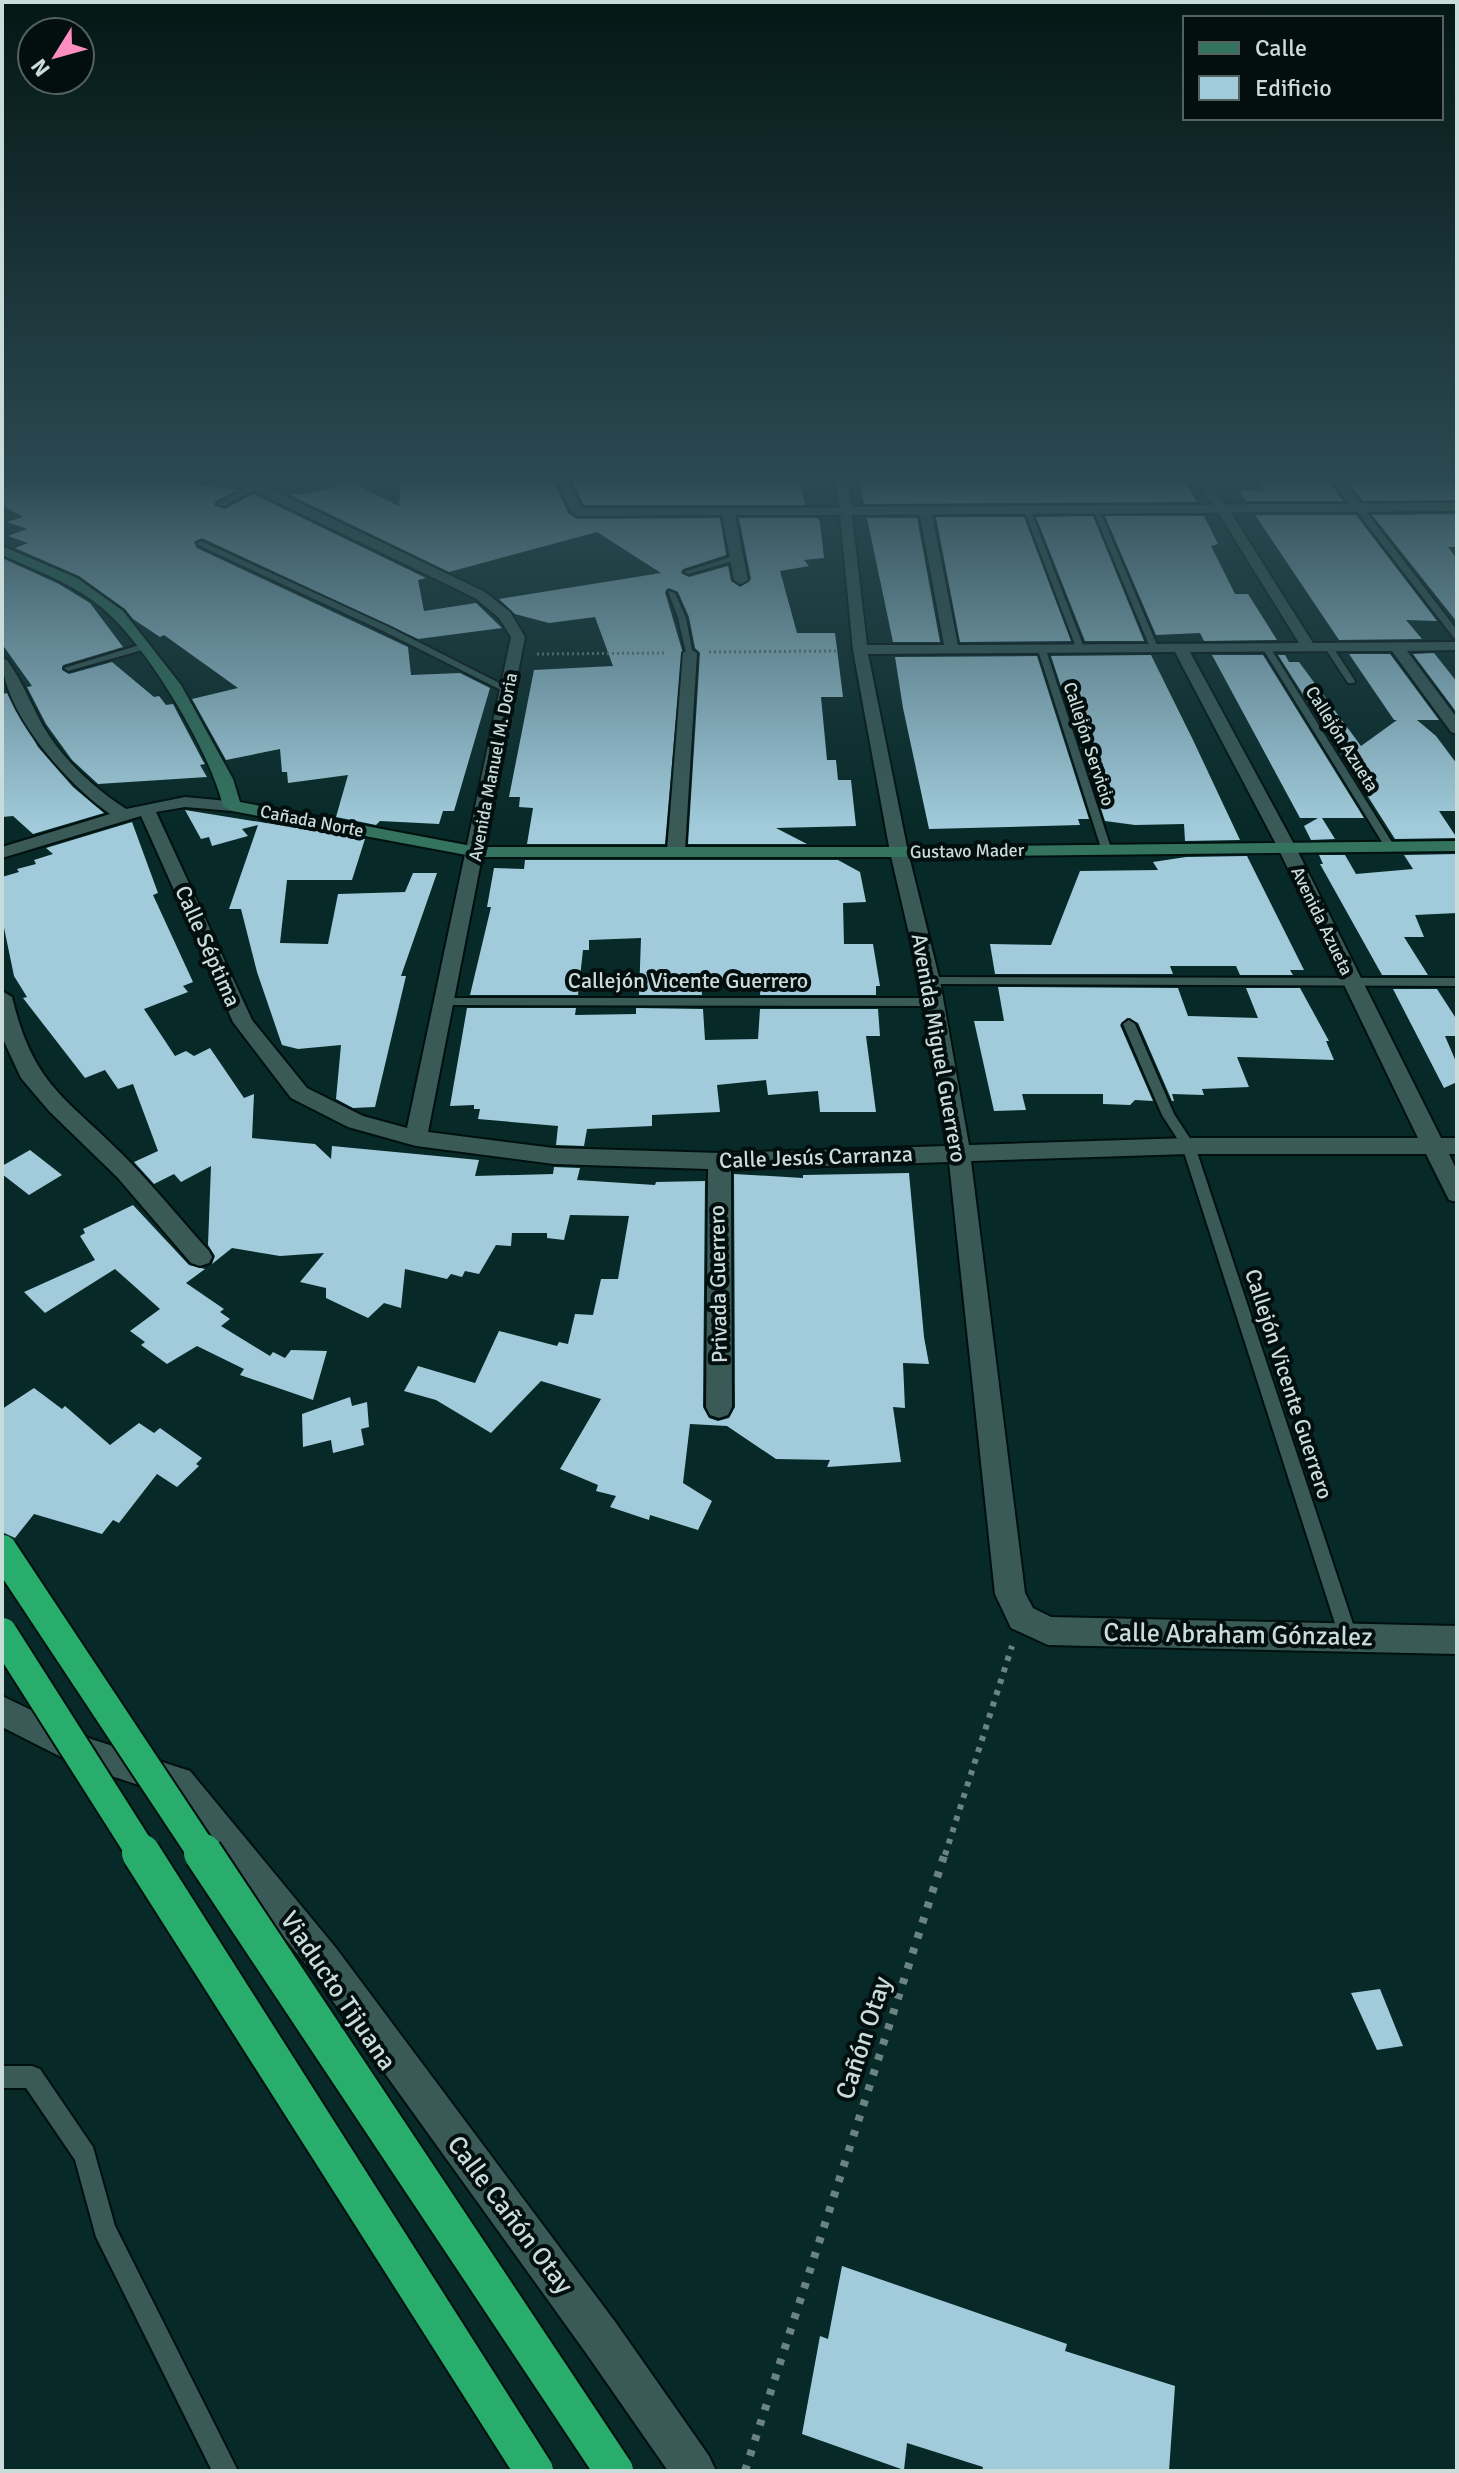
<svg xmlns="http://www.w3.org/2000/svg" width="1459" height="2473" font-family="Signika,sans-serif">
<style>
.building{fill:#a1cbdb}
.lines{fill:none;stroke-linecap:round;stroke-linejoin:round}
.lane-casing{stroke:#00100f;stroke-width:4}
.street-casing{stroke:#00100f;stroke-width:4}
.secondary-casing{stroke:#00100f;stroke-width:4}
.path-far2{stroke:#6b8482;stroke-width:3;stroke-dasharray:2 3;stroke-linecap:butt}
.path-far1{stroke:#6b8482;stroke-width:6;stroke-dasharray:5 7;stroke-linecap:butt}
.path{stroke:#6b8482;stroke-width:8;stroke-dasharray:6 10;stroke-linecap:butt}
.lane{fill:#395a57;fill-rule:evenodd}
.street{fill:#395a57;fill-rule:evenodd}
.secondary{fill:#34735e;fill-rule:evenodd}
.highway-bridge-far1-casing{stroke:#00100f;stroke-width:34;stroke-linecap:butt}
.highway-bridge-casing{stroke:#00100f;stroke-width:42;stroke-linecap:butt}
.highway-bridge-far1{stroke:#28ad6d;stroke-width:30}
.highway-bridge{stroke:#28ad6d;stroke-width:38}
.labels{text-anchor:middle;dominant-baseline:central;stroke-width:8;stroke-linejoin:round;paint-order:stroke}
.far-street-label{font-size:18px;fill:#cadcda;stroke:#030f0e}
.street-label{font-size:22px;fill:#cadcda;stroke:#030f0e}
.near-street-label{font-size:26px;fill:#cadcda;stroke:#030f0e}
</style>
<rect width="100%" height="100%" fill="#072927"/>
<path class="building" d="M2,480h154l81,10 -21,11 -2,4 11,4 28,-15 173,84 -8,2 6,31 52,-8 26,25 -84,11 -216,-101 -8,4 3,6 211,99 3,28 49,-2 30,15 -36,123h-11l-4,13 -59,-3 -4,4 -40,-8 12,-42 -60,8 -1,-11h-5l-2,-23 -54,11 -34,-61 46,-11 -74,-53 -4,2 -27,-18 -8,-10 -46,-33 -64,-28 13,-5 -20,-7 19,-7 -20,-7 16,-5 -21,-12z
M401,480h152l15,33 9,6 143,-1 6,37 -43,14 -2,4 8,4 39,-11 3,15 9,6 11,-8 -12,-61h78l3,4 4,36 -20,2 5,6 -29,5 17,62h38l8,64h-22l6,63h9l2,20h13l5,46 -80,2 31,16h-119l12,-191 -5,-5 -6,-31 -11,-25 -9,-4 -4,4 17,58 -17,194h-138l6,-36 -14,-1 1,-10h-11l25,-127 79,-4 -18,-49 -46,6 -34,-9 -16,-15 162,-26 -64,-41 -148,40 -161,-78h20l42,-12 49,24z
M571,480h206l1,4h22l5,21h-221z
M859,480h214l3,4 30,-3 6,4h74l11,17 -333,2z
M1270,480h58l15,21h-97l-7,-10h25l-7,-10z
M1347,480h98l12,10v10l-94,1z
M1457,514v33h-9l9,12v63l-85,-107z
M1255,515h101l81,106 -31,-1 16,19 -83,1z
M1093,516l49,120 2,5h-59l-49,-124z
M1105,516h99l14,28 -7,2 24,48h13l29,46 -73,1 -4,-8 -44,2z
M936,517h88l47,124 -111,1z
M867,518h50l23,124h-47z
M2,558l57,26 31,19 33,44 -60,18 -1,5 7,4 43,-12 42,35 5,-1 7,9 7,-1 30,57 2,3 -5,1 7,12 -109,7 -26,-24 -26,-36 -19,-37 5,-1 -30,-42z
M1434,653l23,29v31l-44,-59z
M1349,654h41l49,66h-22l19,16 21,28v47h-18l18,27 -62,1 -117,-184h7l4,7h10l62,84 36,-26h-3z
M1151,655l42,85 47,100 -55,1 -1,-17 -49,1 -30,-4 -54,-165z
M1212,655h51l101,163h-42l13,21 -24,1 -7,-14 14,-8h-18z
M1037,656l52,163h-11l2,6 -151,4 -26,-121 -8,-51z
M7,693l31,54 35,40 31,26 -71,21 -20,-18 -11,1v-123z
M185,810l180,29 -13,41h-65l-7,63 48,1 10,-50 67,-2 8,-19h24l-36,103h5l-31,131 -22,1 -17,-9 5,-54 -43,4 -16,-4 -25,-73 -16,-63h-12l29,-84 -16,4 6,7 -36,10 -3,-9 -8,2z
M132,822l26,71 -5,2 40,87 -10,4 5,6 -44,17 31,47 11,-5 8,5 16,-8 34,50 10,-4 -2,44 63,6 16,15 1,-13 147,14 -4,16 78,-2 1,-7 26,1 -3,12 78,5 1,-3 49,-1 -2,226 6,11 9,3 11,-3 6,-11 -1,-233 69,4v-3l106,-2 15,164 5,27 -26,-1 2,45 -12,-1 8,55 -74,5 3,-7 -54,-1 -49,-33 -37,-2 -7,59 29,18 -14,29 -48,-15 -1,5 -39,-13 6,-11 -20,-5 2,-6 -38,-16 41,-70 -60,-18 -50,52 -55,-33 -32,-9 14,-25 57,17 24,-52 58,15 2,-4 9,2 7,-30 18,1 8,-36h17l11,-63 -59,-1 -6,25 -17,-2v-5h-35l-1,13 -15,-1 -17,29 -14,-3 -3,6 -11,-3 -4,5 -42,-10 -4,39 -17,-5 -16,15 -42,-20v-10l-26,-6 24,-29 -44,3 -48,-8 -20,16 3,-8 -7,-11 3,-79 -30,16 -7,-8 -20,10 -20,-22 24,-11 -25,-67 -15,5 -13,-19 -20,8 -62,-80 4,-1 -13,-21 -12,-58v-41l17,-5 -2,-3 19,-5 -2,-4 19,-6 -7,-6z
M1457,854v59l-42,2 9,22h-20l24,38h-46l-62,-111h3l-4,-9h26l11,19 57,-5 -9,-14z
M1247,856l57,114h-14l3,5h-53l-4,-9h-66l3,8h-178l-5,-30 61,1 29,-74 78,-1 -5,-8 33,-5z
M525,860h313l22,12 6,30 -23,1 1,41h29l7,42h-4v9h-116l1,-11h-60l1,11h-63l2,-57 -52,2v10h-6l-5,45h-108l21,-88h-4l7,-39 30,1z
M998,987l180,1 10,28 70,2 -12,-30h54l29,53h-3l8,19 -97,-3 12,30 -47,2 2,6 -32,-1 2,7h-2l-34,-78 -11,-5 -7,7 33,76 -18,-1 -5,5 -27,-1v-10h-81l4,16 -32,1 -20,-90h30z
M1393,989h44l20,31v16h-12l12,28v18l-13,6z
M467,1008h109l-1,7 61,-1v-6l67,1 2,31 53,-1 2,-30h118l2,27h-14l10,76h-56l-2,-21 -50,4 -2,-15 -49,5 3,27 -68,3v11l-65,3 -3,17 -28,-1 2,-19 -80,-7 2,-10h-6v-4l-24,1z
M30,1150l32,25 -33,20 -27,-21v-8z
M133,1205l56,60 16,4 -19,14 38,26 -4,3 10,7 -9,7 49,30 3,-4 12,6 6,-8 36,1 -14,49 -73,-25 4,-6 -47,-23 -30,18 -26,-19 4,-3 -15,-11 30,-22 -45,-40 -70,44 -21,-21 71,-32 -15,-24 5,-3 -2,-4z
M34,1388l28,21 3,-3 45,39 29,-22 15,10 6,-5 42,30 -6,6 3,2 -22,21 -20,-13 -38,49 -6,-3 -11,14 -68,-20 -19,24 -13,-6v-123z
M350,1397l2,9 15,-4 2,25 -8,2 3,16 -31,8 -2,-13 -28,7 -1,-33z
M1380,1989l23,57 -26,4 -26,-57z
M842,2266l225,78 -2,7 110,35 -6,85h-187l1,-4 -76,-24 -3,27 -102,-36 18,-98 8,3z"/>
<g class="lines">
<defs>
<path id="lane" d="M253,485l7,2 -36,19 -7,-2z
M1355,505h6l96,125v9l-3,-1 -99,-129z
M1023,507l7,2 55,141 -1,2 -7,-2z
M1092,507l7,2 60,141 -1,2 -7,-2z
M201,541l188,86 124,63 -8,2 -122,-61 -185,-86 -1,-2z
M737,555h3v4l-52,15 -4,-2z
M668,591l7,2 11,25 7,37 -7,-2 -8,-35z
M143,644l4,3 -1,2 -78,22 -4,-3z
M1267,646l4,3 124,198 -1,2h-8l-1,-2 -122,-198z
M1326,646h6l23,35 -1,2h-6l-23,-35z
M1042,647l4,3 65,198 -1,2h-8l-1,-2 -63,-198z
M930,977l527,1v8l-531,-2 -2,-3z
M443,998h489l6,4 -6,4 -493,-1 -2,-3z
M1129,1020l6,4 39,90 21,32 162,490 -3,6 -6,2 -6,-2 -3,-6 -157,-490 -20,-31 -39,-91z
M2,2066h30l8,3 53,78 22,79 123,245h-26l-116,-234 -21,-77 -49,-72h-24z"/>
<path id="street" d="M214,480h24l22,4 225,108 25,20 15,25 -97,495 126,16 166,5 227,-7 -27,-165 -30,-129 -37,-202 -13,-135h-105l13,65 -7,4 -7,-4 -12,-65 -145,1 -6,-4 -15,-32h12l14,28h269l16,137h77l-25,-135 6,-4 6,4 27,135 341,-2 -101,-163h12l103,163 144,-1v8l-50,1 50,67v16l-6,-2 -59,-81 -202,1 105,194 146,292h16v16h-8l8,17v31l-8,-2 -23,-46h-238l-217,7 54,432 8,15 18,9 406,9v28l-409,-9 -37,-17 -16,-34 -46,-432 -218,7 1,238 -4,8 -9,3 -9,-3 -4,-8 2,-238 -154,-5 -138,-18 -68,-19 -57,-29 -58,-76 -92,-206 -139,42v-11l108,-33c-42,-29 -108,-103 -108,-156l5,2c15,21 24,44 36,66 20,34 51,62 83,83l59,-12 53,5 3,4 -3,4 -6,1 -47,-4 -29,5 96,208 55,68 56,28 44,12 104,-491 -12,-19 -24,-20 -223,-108zM1175,652l102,194 141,292h-230l-219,7 -29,-164 -32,-129 -40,-198z
M1331,480h12l21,27 -2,3h-8z
M690,649l7,4 -12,198 -9,5 -9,-5 16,-198z
M2,991l10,6c21,87 51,98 110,157 31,31 58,65 87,97l3,6 -3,6 -9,3 -9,-3 -74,-86 -68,-66 -28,-33 -19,-41z
M2,1696l89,43 99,32 146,177 280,375 93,133 7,15h-48l-82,-118 -274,-381 -143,-177 -94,-31 -73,-37z"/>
<path id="secondary" d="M835,480h12l5,27 605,-4v8l-611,4 -6,-4z
M2,546l75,32 46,33 58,74 52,94 7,23 237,45h422l558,-6v10l-558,6h-422l-245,-46 -9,-5c-13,-54 -70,-149 -110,-188 -30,-31 -73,-46 -111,-63z"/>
</defs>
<use href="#lane" class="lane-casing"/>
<use href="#street" class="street-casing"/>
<use href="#secondary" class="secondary-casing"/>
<path class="path-far2" d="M709,652l130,-1
M537,654l130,-1"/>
<path class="path-far1" d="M945,1855l67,-209"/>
<path class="path" d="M745,2471l200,-618"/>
<use href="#lane" class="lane"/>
<use href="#street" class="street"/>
<use href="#secondary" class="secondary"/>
<defs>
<path id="highway-bridge-far1" d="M2,1550l202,305
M2,1633l141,222"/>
<path id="highway-bridge" d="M141,1853l393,618
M203,1853l411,618"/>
</defs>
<use href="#highway-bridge-far1" class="highway-bridge-far1-casing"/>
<use href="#highway-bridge" class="highway-bridge-casing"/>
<use href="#highway-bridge-far1" class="highway-bridge-far1"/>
<use href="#highway-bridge" class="highway-bridge"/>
</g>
<linearGradient id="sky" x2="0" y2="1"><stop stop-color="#041715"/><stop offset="0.58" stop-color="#2b4952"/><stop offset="1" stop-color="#2b4952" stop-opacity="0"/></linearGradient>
<rect width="1459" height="826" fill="url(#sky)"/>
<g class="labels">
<g class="far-street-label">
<text transform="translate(1342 739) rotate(58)">Callejón Azueta</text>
<text transform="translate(1089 744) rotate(72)">Callejón Servicio</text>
<text transform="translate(493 767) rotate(-79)">Avenida Manuel M. Doria</text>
<text transform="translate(312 821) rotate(11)">Cañada Norte</text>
<text transform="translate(967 851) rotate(-1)">Gustavo Mader</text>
<text transform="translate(1322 921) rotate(64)">Avenida Azueta</text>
</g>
<g class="street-label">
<text transform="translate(208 946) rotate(66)">Calle Séptima</text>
<text x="688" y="980">Callejón Vicente Guerrero</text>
<text transform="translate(939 1048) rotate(80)">Avenida Miguel Guerrero</text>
<text transform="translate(816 1157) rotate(-2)">Calle Jesús Carranza</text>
<text transform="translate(718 1284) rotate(-91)">Privada Guerrero</text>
<text transform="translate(1289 1384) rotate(72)">Callejón Vicente Guerrero</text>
</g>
<g class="near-street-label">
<text transform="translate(1238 1635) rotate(1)">Calle Abraham Gónzalez</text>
<text transform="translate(338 1991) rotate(56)">Viaducto Tijuana</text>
<text transform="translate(864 2038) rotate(-72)">Cañón Otay</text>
<text transform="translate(510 2215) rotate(53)">Calle Cañón Otay</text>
</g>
</g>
<rect width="1459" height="2473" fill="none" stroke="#cadcda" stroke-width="8"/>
<rect x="1183" y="16" width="260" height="104" fill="#030f0e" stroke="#536160" stroke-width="2"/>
<rect x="1199" y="42" width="40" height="12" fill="#34735e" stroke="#536160" stroke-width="2"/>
<text x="1255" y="56" font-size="24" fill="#cadcda">Calle</text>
<rect x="1199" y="76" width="40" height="24" fill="#a1cbdb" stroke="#536160" stroke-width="2"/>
<text x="1255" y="96" font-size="24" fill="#cadcda">Edificio</text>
<g transform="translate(56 56) rotate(233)"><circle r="38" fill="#030f0e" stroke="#536160" stroke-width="2"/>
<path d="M0-6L14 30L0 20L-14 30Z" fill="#fd8ebf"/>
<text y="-12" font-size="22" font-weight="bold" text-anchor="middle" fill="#cadcda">N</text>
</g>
</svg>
